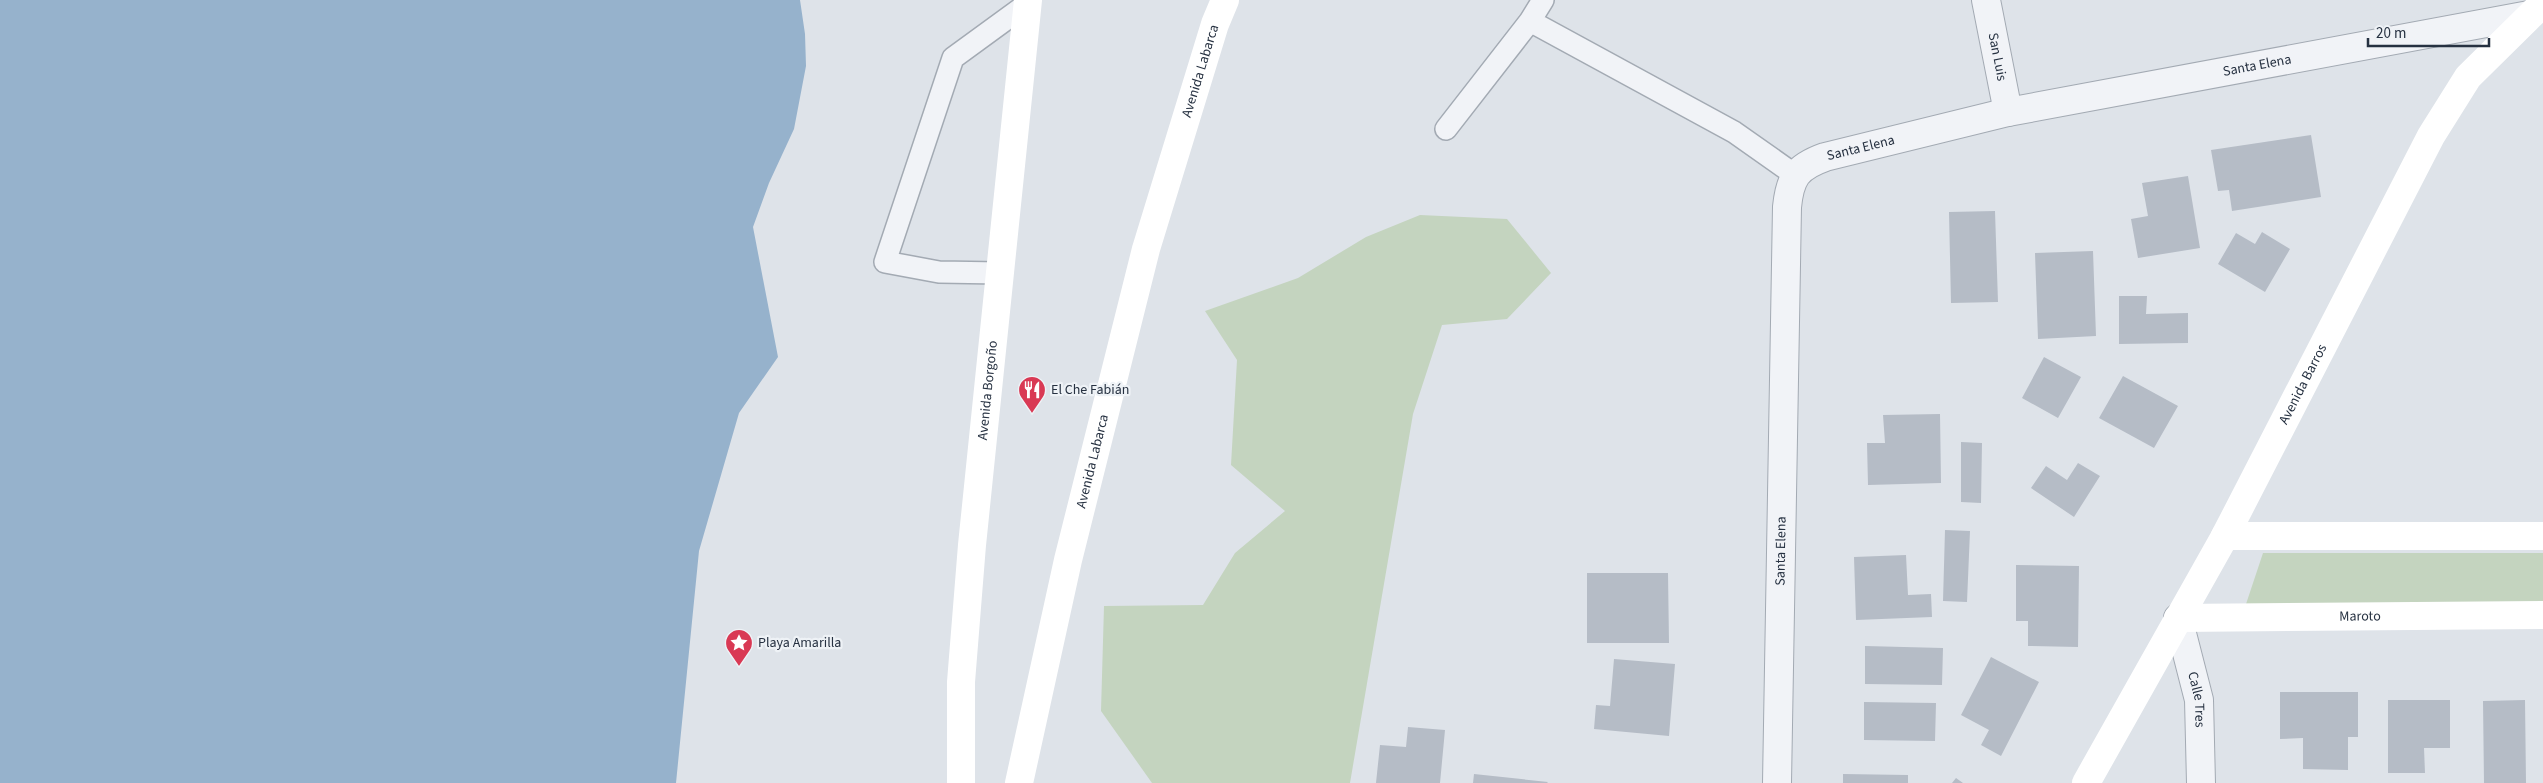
<svg xmlns="http://www.w3.org/2000/svg" width="2543" height="783" font-family="'Source Sans 3',sans-serif">
<style>
.green{fill:#c4d4bf}
.water{fill:#96b2cc}
.building{fill:#b5bcc6}
.lines{fill:none;stroke-linecap:round;stroke-linejoin:round}
.lane-casing{stroke:#a3aab3;stroke-width:24}
.street-casing{stroke:#a3aab3;stroke-width:30}
.lane{stroke:#f1f3f7;stroke-width:21}
.street{stroke:#f1f3f7;stroke-width:28}
.secondary{stroke:#fff;stroke-width:28}
.labels{text-anchor:middle;dominant-baseline:central;stroke-width:4.5;stroke-linejoin:round;paint-order:stroke}
.street-label{font-size:14px;fill:#263141;stroke:#eef2f6}
.poi-label{font-size:14px;fill:#263141;stroke:#eef2f6;text-anchor:start}
</style>
<rect width="100%" height="100%" fill="#dee3e9"/>
<path class="green" d="M1420,215l87,4 44,54 -44,46 -65,6 -29,89 -63,369h-198l-51,-72 3,-105 99,-1 32,-52 50,-42 -54,-46 6,-105 -32,-49 93,-33 68,-41z
M2263,553h280v50l-298,4z"/>
<path class="water" d="M0,0h800l5,34 1,32 -12,63 -25,54 -16,44 25,130 -39,56 -40,138 -23,232h-676z"/>
<path class="building" d="M2311,135l10,62 -89,14 -3,-21 -11,1 -7,-41z
M2188,176l12,72 -62,10 -7,-39 17,-3 -6,-33z
M1995,211l3,91 -47,1 -2,-91z
M2262,232l28,17 -25,43 -47,-28 18,-31 19,11z
M2093,251l3,85 -58,3 -3,-86z
M2119,296h28l-1,18 42,-1v30l-69,1z
M2044,357l37,20 -23,41 -36,-20z
M2123,376l55,30 -24,42 -55,-30z
M1940,414l1,69 -73,2 -1,-42h18l-2,-28z
M1961,442l21,1 -1,60 -20,-1z
M2078,463l22,13 -26,41 -43,-29 15,-22 21,14z
M1945,530l25,1 -3,71 -24,-1z
M1906,555l2,40 23,-1 1,23 -76,3 -2,-63z
M2016,565l63,1 -1,81 -50,-1v-25h-12z
M1587,573h81l1,70h-82z
M1865,646l78,2 -1,37 -77,-1z
M1991,657l48,25 -38,74 -20,-11 8,-15 -28,-15z
M1614,659l61,5 -6,72 -75,-7 2,-24 14,1z
M2280,692h78v45h-10v33l-45,-1v-31l-23,1z
M2388,700h62v48h-26l1,25h-37z
M2525,700l1,83h-42l-1,-82z
M1864,702l72,1 -1,38 -71,-1z
M1408,727l37,3 -5,53h-64l4,-38 26,2z
M1474,774l74,8 -1,1h-74z
M1843,774l65,1v8h-65z
M1956,778l7,5h-11z"/>
<g class="lines">
<defs>
<path id="lane" d="M1530,21l204,111 61,43
M1446,129l84,-108 13,-21
M1000,273l-61,-1 -54,-10 68,-204 74,-54"/>
<g id="street">
<path id="s1" d="M1986,0l22,112"/>
<path id="s2" d="M2178,618l21,82 2,83"/>
<path id="s3" d="M1777,783l10,-576c3,-30 10,-40 38,-50l183,-45 521,-97"/>
</g>
</defs>
<use href="#lane" class="lane-casing"/>
<use href="#street" class="street-casing"/>
<use href="#lane" class="lane"/>
<use href="#street" class="street"/>
<g class="secondary">
<path d="M2225,536h318"/>
<path id="s4" d="M2178,618l365,-3"/>
<path id="s5" d="M961,783v-101l11,-137 56,-545"/>
<path id="s6" d="M1019,783l49,-223 78,-311 69,-225 10,-24"/>
<path id="s7" d="M2086,783l139,-247 206,-400 37,-59 75,-74"/>
</g>
</g>
<defs>
<symbol id="restaurant-pin" viewBox="-11 -11 22 30"><path d="M0 17L-7.5 6A9.5 9.5 0 1 1 7.5 6Z" fill="#d93954" stroke="#eef2f6"/><path d="M-5-6h1v4h1v-4h1v4h1v-4h1v5L-1.5 .5V6h-2V.5L-5-1ZM5-6V6H3V1.5H1.5Q1.5-4 5-6Z" fill="#fff"/></symbol>
<symbol id="sight-pin" viewBox="-11 -11 22 30"><path d="M0 17L-7.5 6A9.5 9.5 0 1 1 7.5 6Z" fill="#d93954" stroke="#eef2f6"/><path d="M0-6L1.8-2.2L6-1.7L2.9 1.2L3.7 5.4L0 3.3L-3.7 5.4L-2.9 1.2L-6-1.7L-1.8-2.2Z" fill="#fff"/></symbol>
</defs>
<g fill-rule="evenodd">
<use href="#restaurant-pin" x="1016" y="374" width="32" height="43"/>
<use href="#sight-pin" x="723" y="627" width="32" height="43"/>
</g>
<g class="labels">
<g class="street-label">
<text stroke="none"><textPath href="#s1" startOffset="58">San Luis</textPath></text>
<text stroke="none"><textPath href="#s3" startOffset="1086">Santa Elena</textPath></text>
<text stroke="none"><textPath href="#s6" startOffset="735">Avenida Labarca</textPath></text>
<text stroke="none"><textPath href="#s3" startOffset="681">Santa Elena</textPath></text>
<text stroke="none"><textPath href="#s7" startOffset="454">Avenida Barros</textPath></text>
<text stroke="none"><textPath href="#s5" startOffset="394">Avenida Borgoño</textPath></text>
<text stroke="none"><textPath href="#s6" startOffset="330">Avenida Labarca</textPath></text>
<text stroke="none"><textPath href="#s3" startOffset="232">Santa Elena</textPath></text>
<text stroke="none"><textPath href="#s4" startOffset="182">Maroto</textPath></text>
<text stroke="none"><textPath href="#s2" startOffset="84">Calle Tres</textPath></text>
</g>
<g class="poi-label">
<text x="1051" y="390">El Che Fabián</text>
<text x="758" y="643">Playa Amarilla</text>
</g>
</g>
<path d="M2368 38v8h121v-8" fill="none" stroke="#263141" stroke-width="2.5"/>
<text x="2376" y="38" font-size="15" fill="#263141" stroke="#eef2f6" stroke-width="4" paint-order="stroke">20 m</text>
</svg>
